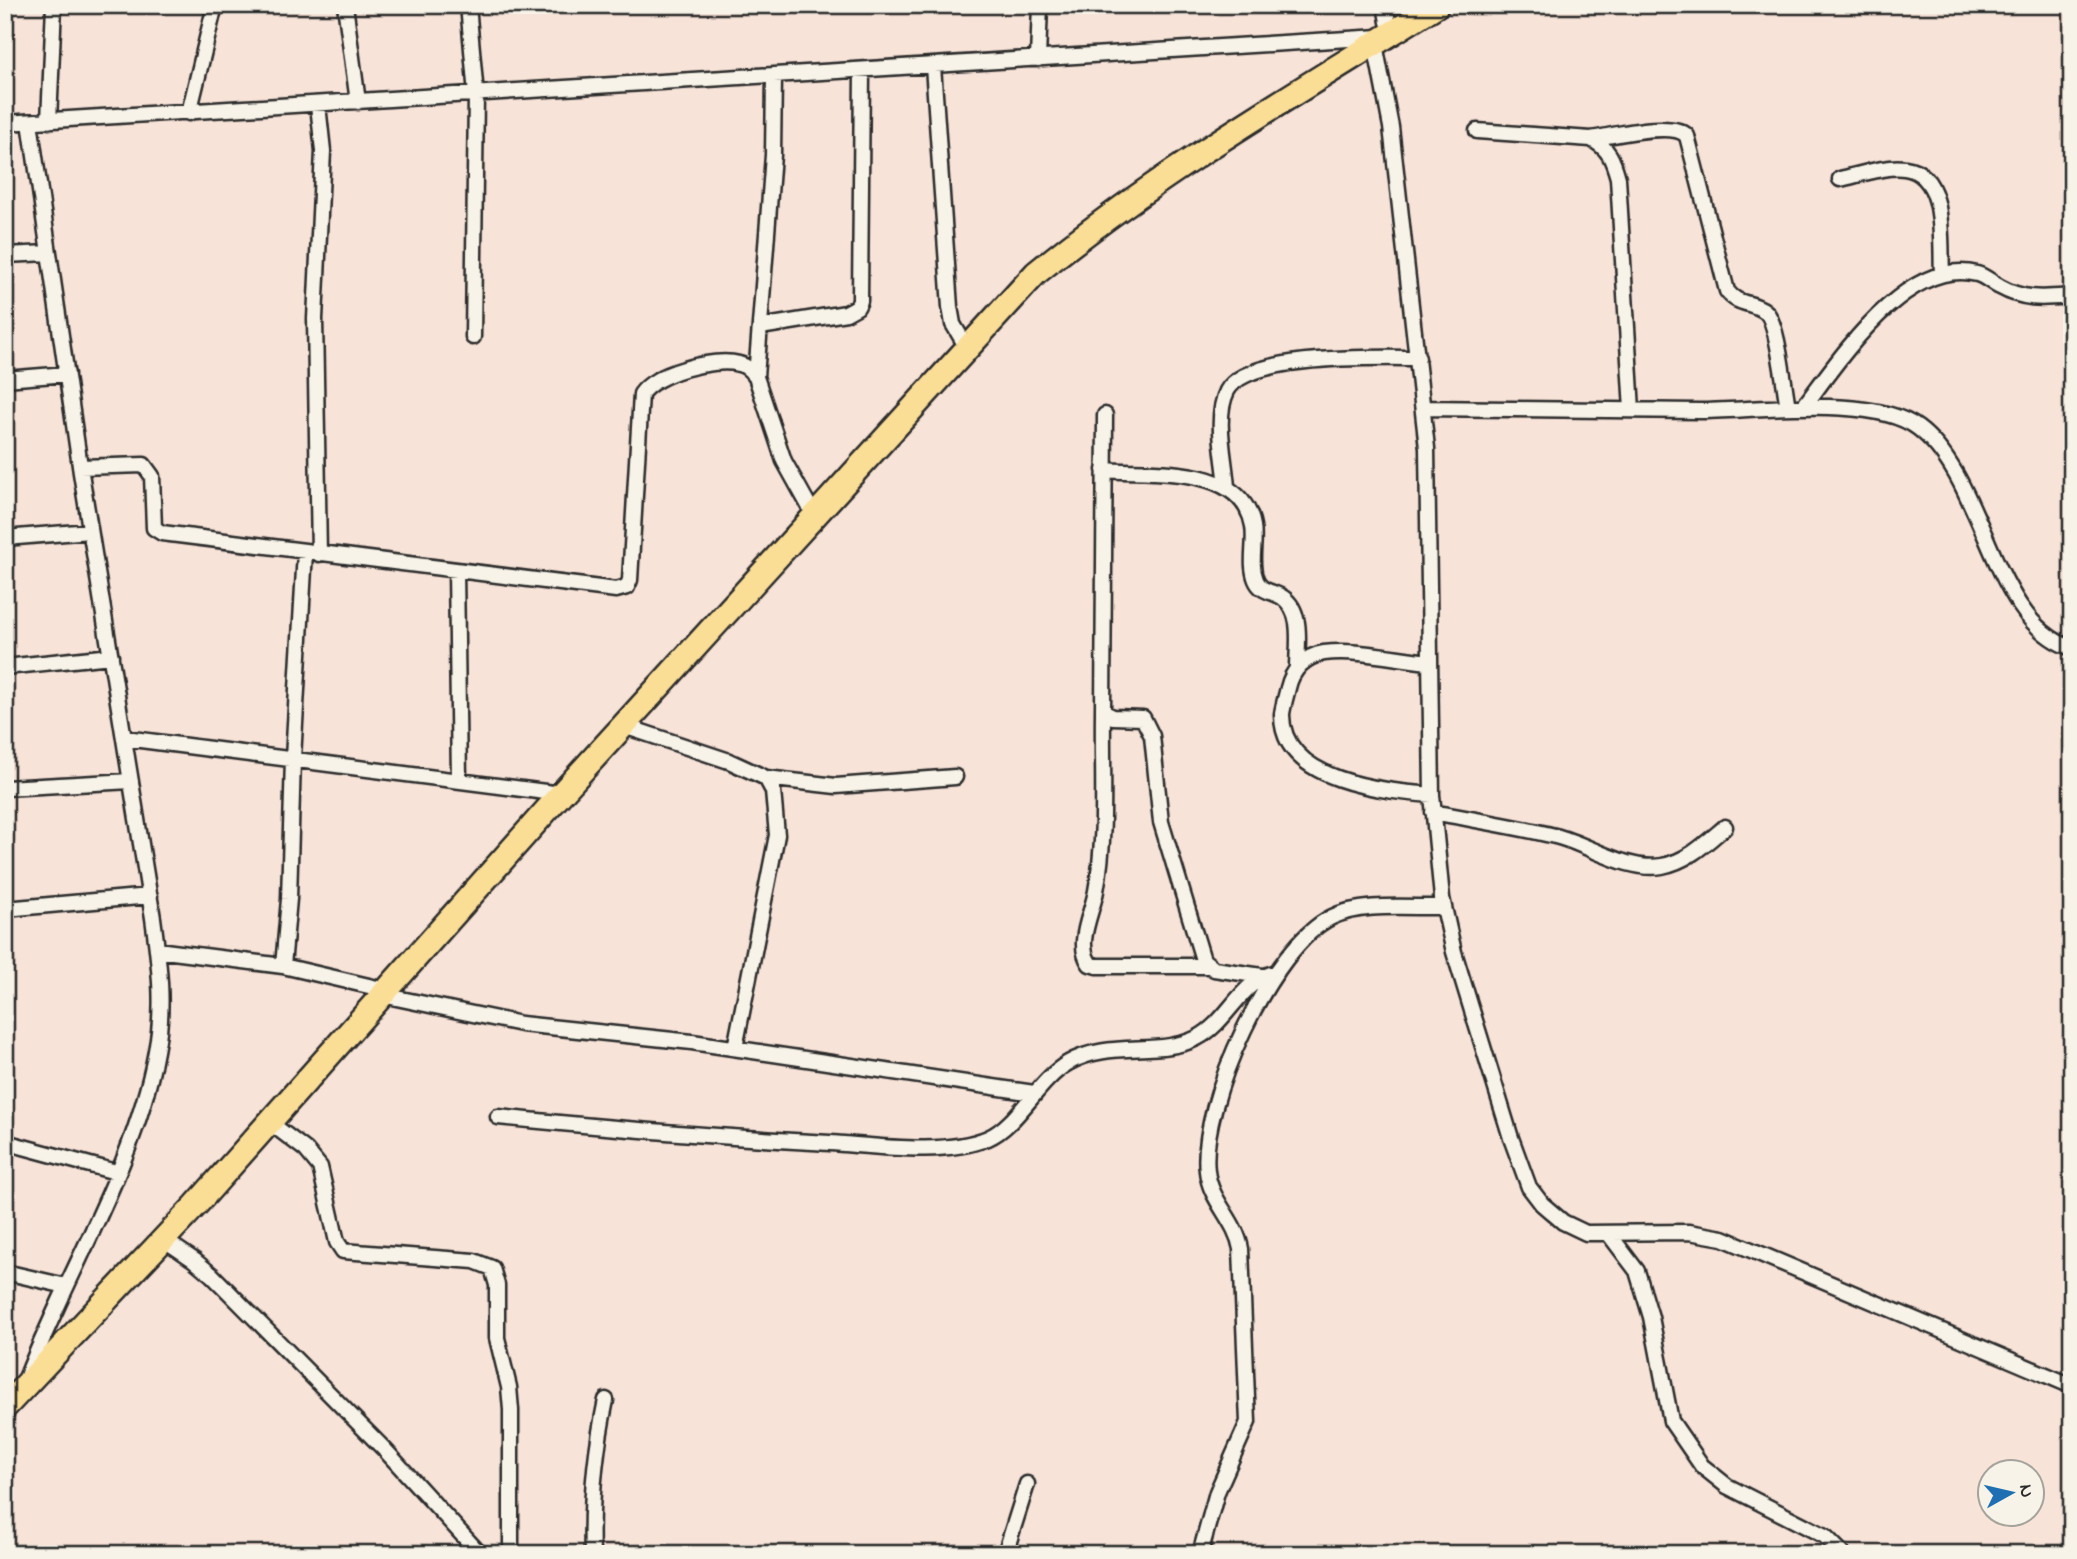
<svg xmlns="http://www.w3.org/2000/svg" width="2077" height="1559" font-family="'Indie Flower',sans-serif">
<style>
.lines{fill:none;stroke-linecap:round;stroke-linejoin:round}
.minor-casing{stroke:#2b2b2b;stroke-width:19}
.primary-casing{stroke:#2b2b2b;stroke-width:28}
.minor{stroke:#f7f3e8;stroke-width:14}
.primary{stroke:#fbde96;stroke-width:23}
</style>
<rect width="100%" height="100%" fill="#f7e3d8"/>
<filter id="ink" filterUnits="userSpaceOnUse"><feTurbulence type="fractalNoise" baseFrequency=".0143" numOctaves="2"/><feDisplacementMap in="SourceGraphic" scale="14" xChannelSelector="R" yChannelSelector="G"/><feConvolveMatrix kernelMatrix="1 2 1 2 8 2 1 2 1" color-interpolation-filters="sRGB"/></filter>
<g filter="url(#ink)">
<g class="lines">
<defs>
<path id="minor" d="M345,5l13,97
M468,5l8,90 -3,242
M1385,5l3,17 7,10
M1375,44l16,83 36,321 5,347 10,103 12,54 57,186 18,49 13,17 21,18 23,11 103,-1 34,6 349,148
M1038,59l2,-54
M933,66l17,241 3,17 13,22
M318,105l5,46 -8,168 4,235
M189,113l26,-108
M49,121l5,-116
M5,123l1375,-86
M1477,131l114,8c18,9 22,21 27,39l14,232
M1591,139c21,-3 83,-19 96,-3l40,155c11,15 24,10 38,20 13,10 19,77 23,96
M1840,179c19,-4 46,-14 65,-11 43,6 35,75 37,106
M5,255l44,-2
M760,327l86,-14 11,-6 3,-6 2,-231
M756,377l17,-222 1,-79
M5,379l62,-5
M1804,406c36,-47 103,-150 173,-132 8,2 15,9 23,13 25,14 45,11 72,9
M1423,408c92,1 184,2 276,3 55,0 175,-17 219,17 68,51 73,195 154,220
M1105,415l-2,297 10,5 30,1 9,18 9,86 42,138 11,9 48,7
M80,467l64,-2 8,11 2,52 8,5 454,57 11,-3 3,-7 11,-186c14,-21 73,-37 98,-30 8,2 12,7 17,13l28,84 30,54
M1104,470c48,4 138,-7 149,56 3,17 -4,37 3,54 5,12 16,11 26,17 22,14 15,49 15,71
M1227,487c-2,-29 -13,-70 0,-96 19,-38 152,-33 191,-33
M5,538l85,-7
M456,571l3,208
M1430,662c-33,-3 -73,-13 -106,-9 -19,3 -32,17 -36,35 -2,8 -5,18 -6,26 -1,68 102,77 150,81
M5,667l106,-11
M1103,712c-1,59 4,121 -7,179 -4,23 -21,53 -6,73l7,2h111
M624,726l105,35 37,17 7,13 4,44 -42,213
M125,738l436,56
M766,778l70,8 119,-9
M5,788l126,-7
M1433,812c41,8 81,14 122,24 33,8 72,36 107,30 26,-5 44,-23 63,-39
M5,909l145,-13
M157,950l126,16 103,24
M283,966l6,-67 4,-141 12,-206
M382,995l139,29 171,18 342,51
M498,1117c111,11 221,20 332,26 47,3 115,13 158,-5 30,-13 50,-58 80,-75 41,-24 91,-6 129,-25 32,-16 43,-58 80,-66
M269,1122l37,28 14,17 17,75 6,9 131,10 18,7 5,17v53l12,49 2,23v137l3,7
M5,1142l111,30
M1609,1234l28,37 14,46 20,104 31,45 25,20 98,50 18,18
M163,1239l31,21 18,15 173,175 95,104
M5,1272l61,14
M27,1376c41,-105 109,-213 129,-325 9,-44 3,-89 -3,-133l-72,-445 -51,-351
M592,1554c-2,-54 3,-102 14,-154
M1005,1554l22,-70
M1200,1554l17,-62 31,-70 -7,-173c-5,-29 -31,-48 -34,-78 -8,-66 64,-225 125,-254 31,-15 78,-9 112,-10"/>
<path id="primary" d="M5,1407l190,-201 366,-412 475,-521c126,-103 264,-182 401,-268"/>
</defs>
<use href="#minor" class="minor-casing"/>
<use href="#primary" class="primary-casing"/>
<use href="#minor" class="minor"/>
<use href="#primary" class="primary"/>
</g>
</g>
<rect width="2077" height="1559" fill="none" stroke="#f7f3e8" stroke-width="28"/>
<rect x="14" y="14" width="2049" height="1531" fill="none" stroke="#2b2b2b" stroke-width="2.5" filter="url(#ink)"/>
<g transform="translate(2011 1493) rotate(82)"><circle r="33" fill="#f7f3e8" stroke="#a5a39c" stroke-width="2"/>
<path d="M0-5L12 26L0 18L-12 26Z" fill="#1f6fb2"/>
<text y="-10" font-size="19" font-weight="bold" text-anchor="middle" fill="#2b2b2b">N</text>
</g>
</svg>
